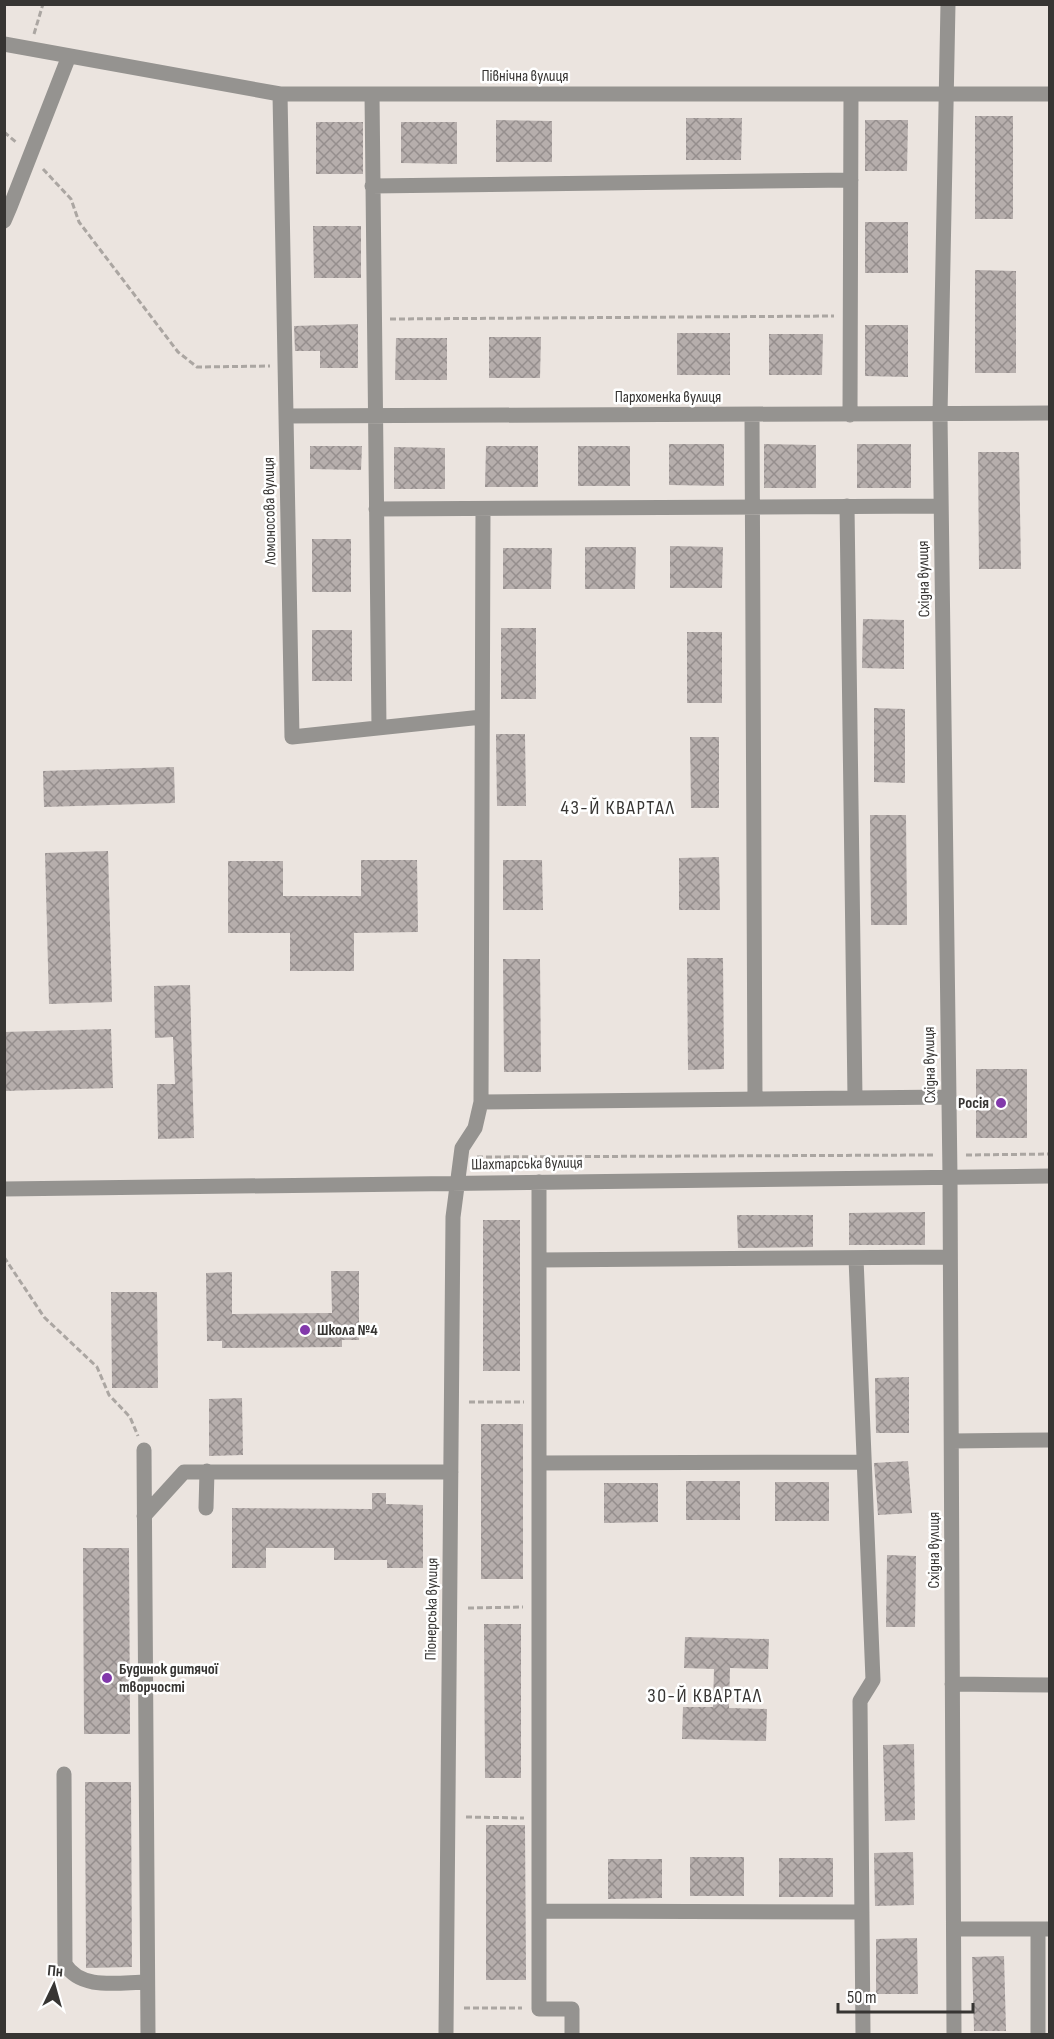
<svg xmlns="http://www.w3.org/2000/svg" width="1054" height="2039" font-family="'Sofia Sans Condensed',sans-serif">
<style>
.building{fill:url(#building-cross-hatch)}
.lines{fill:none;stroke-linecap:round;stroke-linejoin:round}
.path{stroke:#aba6a2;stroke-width:3;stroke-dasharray:6 3;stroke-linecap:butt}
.minor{stroke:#959390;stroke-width:15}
.poi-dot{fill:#8239ab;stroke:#fff;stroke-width:2}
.labels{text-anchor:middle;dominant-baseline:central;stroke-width:5;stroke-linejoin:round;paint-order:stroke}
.street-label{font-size:16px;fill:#373533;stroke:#fff}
.poi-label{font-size:16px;font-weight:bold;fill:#373533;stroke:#fff;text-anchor:start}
.quarter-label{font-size:20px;letter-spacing:1.5px;fill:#373533;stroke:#fff}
</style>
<defs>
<pattern id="building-cross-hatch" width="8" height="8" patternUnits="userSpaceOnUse" patternTransform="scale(1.5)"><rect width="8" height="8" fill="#b6aeac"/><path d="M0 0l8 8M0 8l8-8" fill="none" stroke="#958e8d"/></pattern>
</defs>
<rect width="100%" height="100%" fill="#ebe4df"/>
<path class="building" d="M975,116h38v103h-38z
M686,118h56l-1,42h-55z
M496,120l56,1v41h-56z
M865,120h43l-1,51h-42z
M316,122h47v52h-47z
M401,122h56v42l-56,-1z
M865,222h43v51h-43z
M313,226h48v52h-47z
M975,270l41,1v102h-41z
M358,324v44h-38v-17h-25l-1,-25z
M865,325h43v52l-43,-1z
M677,333h53v42h-53z
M769,334h54l-1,41h-53z
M489,337h52l-1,41h-51z
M396,338h51v42h-52z
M669,444h55v42l-55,-1z
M764,444l52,1v43h-52z
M857,444h54v44h-54z
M310,446h52l-1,24 -51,-1z
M486,446h52v41h-53z
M578,446h52v40h-52z
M394,447l51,1v41h-51z
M978,452h41l2,117h-42z
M312,539h39v53h-39z
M670,546l53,1 -1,41h-52z
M585,547h51l-1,42h-50z
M503,548h49l-1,41h-48z
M863,619l41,1v49l-42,-1z
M501,628h35v71h-35z
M312,630h40v51h-40z
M687,632h35v71h-35z
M874,708l31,1v74l-31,-1z
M496,734h29l1,72h-29z
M690,737h29v71h-28z
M174,767l1,36 -131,4 -1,-36z
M870,815h36l1,110h-36z
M108,851l4,151 -63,2 -4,-151z
M719,857l1,53h-41v-52z
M361,860h56l1,72 -64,1v38h-64v-38h-62v-72h55v35h78z
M503,860h39l1,50h-40z
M687,958h36l1,111 -36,1z
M503,959h37l1,113h-37z
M190,985l4,153 -36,1 -1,-55h18l-2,-47 -18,1 -1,-52z
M111,1029l2,59 -109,3v-59z
M976,1069h51v69h-51z
M925,1212v33h-76v-32z
M737,1215h76v32l-75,1z
M483,1220h37v151h-37z
M331,1271h28v69h-17v7l-120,1v-7h-15l-1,-68 26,-1v42l100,-1z
M111,1292h46l1,96h-46z
M909,1377v56h-33l-1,-55z
M242,1398l1,57 -34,1v-57z
M481,1424h42v155h-42z
M908,1461l4,52 -34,2 -4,-52z
M686,1481h54v39h-54z
M775,1482h54v39h-54z
M604,1483h54v39l-54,1z
M372,1493h14v11l37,1v63h-36v-8h-53v-12h-68v20h-34v-60l140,1z
M83,1548h46l1,186h-46z
M887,1555l29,1 -1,71h-29z
M484,1624h37v154h-36z
M685,1637l84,2 -1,30 -38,-1 -1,40 38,1 -1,32 -84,-2 1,-32h30l1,-38 -30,-1z
M914,1744l1,76 -30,1 -2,-76z
M85,1782h46l1,185 -46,1z
M486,1825h39l1,155h-40z
M913,1852l1,53 -39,1 -1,-53z
M690,1857h54v39h-54z
M779,1858h54v39h-54z
M608,1859h54v39l-54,1z
M917,1938l1,56h-42v-55z
M1004,1956l2,75h-32l-2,-74z"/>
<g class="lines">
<path class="path" d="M34,34l9,-30
M4,132l13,11
M43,169l28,30 8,23 99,130 19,15 73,-1
M390,319l444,-3
M966,1155l84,-1
M477,1157l456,-2
M4,1257l40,60 53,50 12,28 21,22 8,19
M469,1402h55
M468,1608l55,-1
M466,1817l58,1
M464,2008h58"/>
<path class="minor" d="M948,4l-8,411 10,762 4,857
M4,44l276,50h770
M280,94l12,643 190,-20
M372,94l7,634
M372,186l479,-6
M4,205l6,2 -6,14
M10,207l59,-151
M752,415l3,684
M850,415l1,-321
M286,416l764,-3
M847,506l8,592
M376,509l565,-3
M481,1102l467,-5
M539,1182v827h33v25
M4,1189l1046,-13
M856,1258l17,422 -13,21 3,333
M539,1260l411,-3
M952,1441l98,-1
M144,1450l4,584
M539,1463l325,-1
M206,1508l1,-37
M144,1516l40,-44h267
M952,1684l98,1
M64,1774l1,190c16,27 55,18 82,18
M539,1911l323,1
M955,1929h95
M446,2034l7,-817 9,-69 13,-20 6,-26 2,-593
M1038,2034v-105"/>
</g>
<g class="poi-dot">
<circle cx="1001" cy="1103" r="6"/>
<circle cx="305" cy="1330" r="6"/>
<circle cx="107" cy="1678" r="6"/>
</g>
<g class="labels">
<g class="street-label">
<text x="525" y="76">Північна вулиця</text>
<text x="668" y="397">Пархоменка вулиця</text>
<text transform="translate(270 511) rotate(-91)">Ломоносова вулиця</text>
<text transform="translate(924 579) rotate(-91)">Східна вулиця</text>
<text transform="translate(930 1065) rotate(-91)">Східна вулиця</text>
<text transform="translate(527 1164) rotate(-1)">Шахтарська вулиця</text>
<text transform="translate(934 1550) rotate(-90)">Східна вулиця</text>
<text transform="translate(432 1609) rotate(-89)">Піонерська вулиця</text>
</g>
<g class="poi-label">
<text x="989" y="1103" text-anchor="end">Росія</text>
<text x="317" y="1330">Школа №4</text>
<text x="119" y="1669">Будинок дитячої<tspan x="119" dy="18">творчості</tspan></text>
</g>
<g class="quarter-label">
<text x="618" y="808">43-Й КВАРТАЛ</text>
<text x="705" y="1696">30-Й КВАРТАЛ</text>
</g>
</g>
<rect width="1054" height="2039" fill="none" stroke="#373533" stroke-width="12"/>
<g transform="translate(54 1985) rotate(5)" stroke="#ffffff" stroke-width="4.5" paint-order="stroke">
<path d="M0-4.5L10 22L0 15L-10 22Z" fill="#373533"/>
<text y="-9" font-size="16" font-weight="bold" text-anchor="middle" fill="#373533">Пн</text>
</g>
<path d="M838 2003v9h135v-9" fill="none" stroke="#373533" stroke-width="3"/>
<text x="847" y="2003" font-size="18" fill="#373533" stroke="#ffffff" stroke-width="4.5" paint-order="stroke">50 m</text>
</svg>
